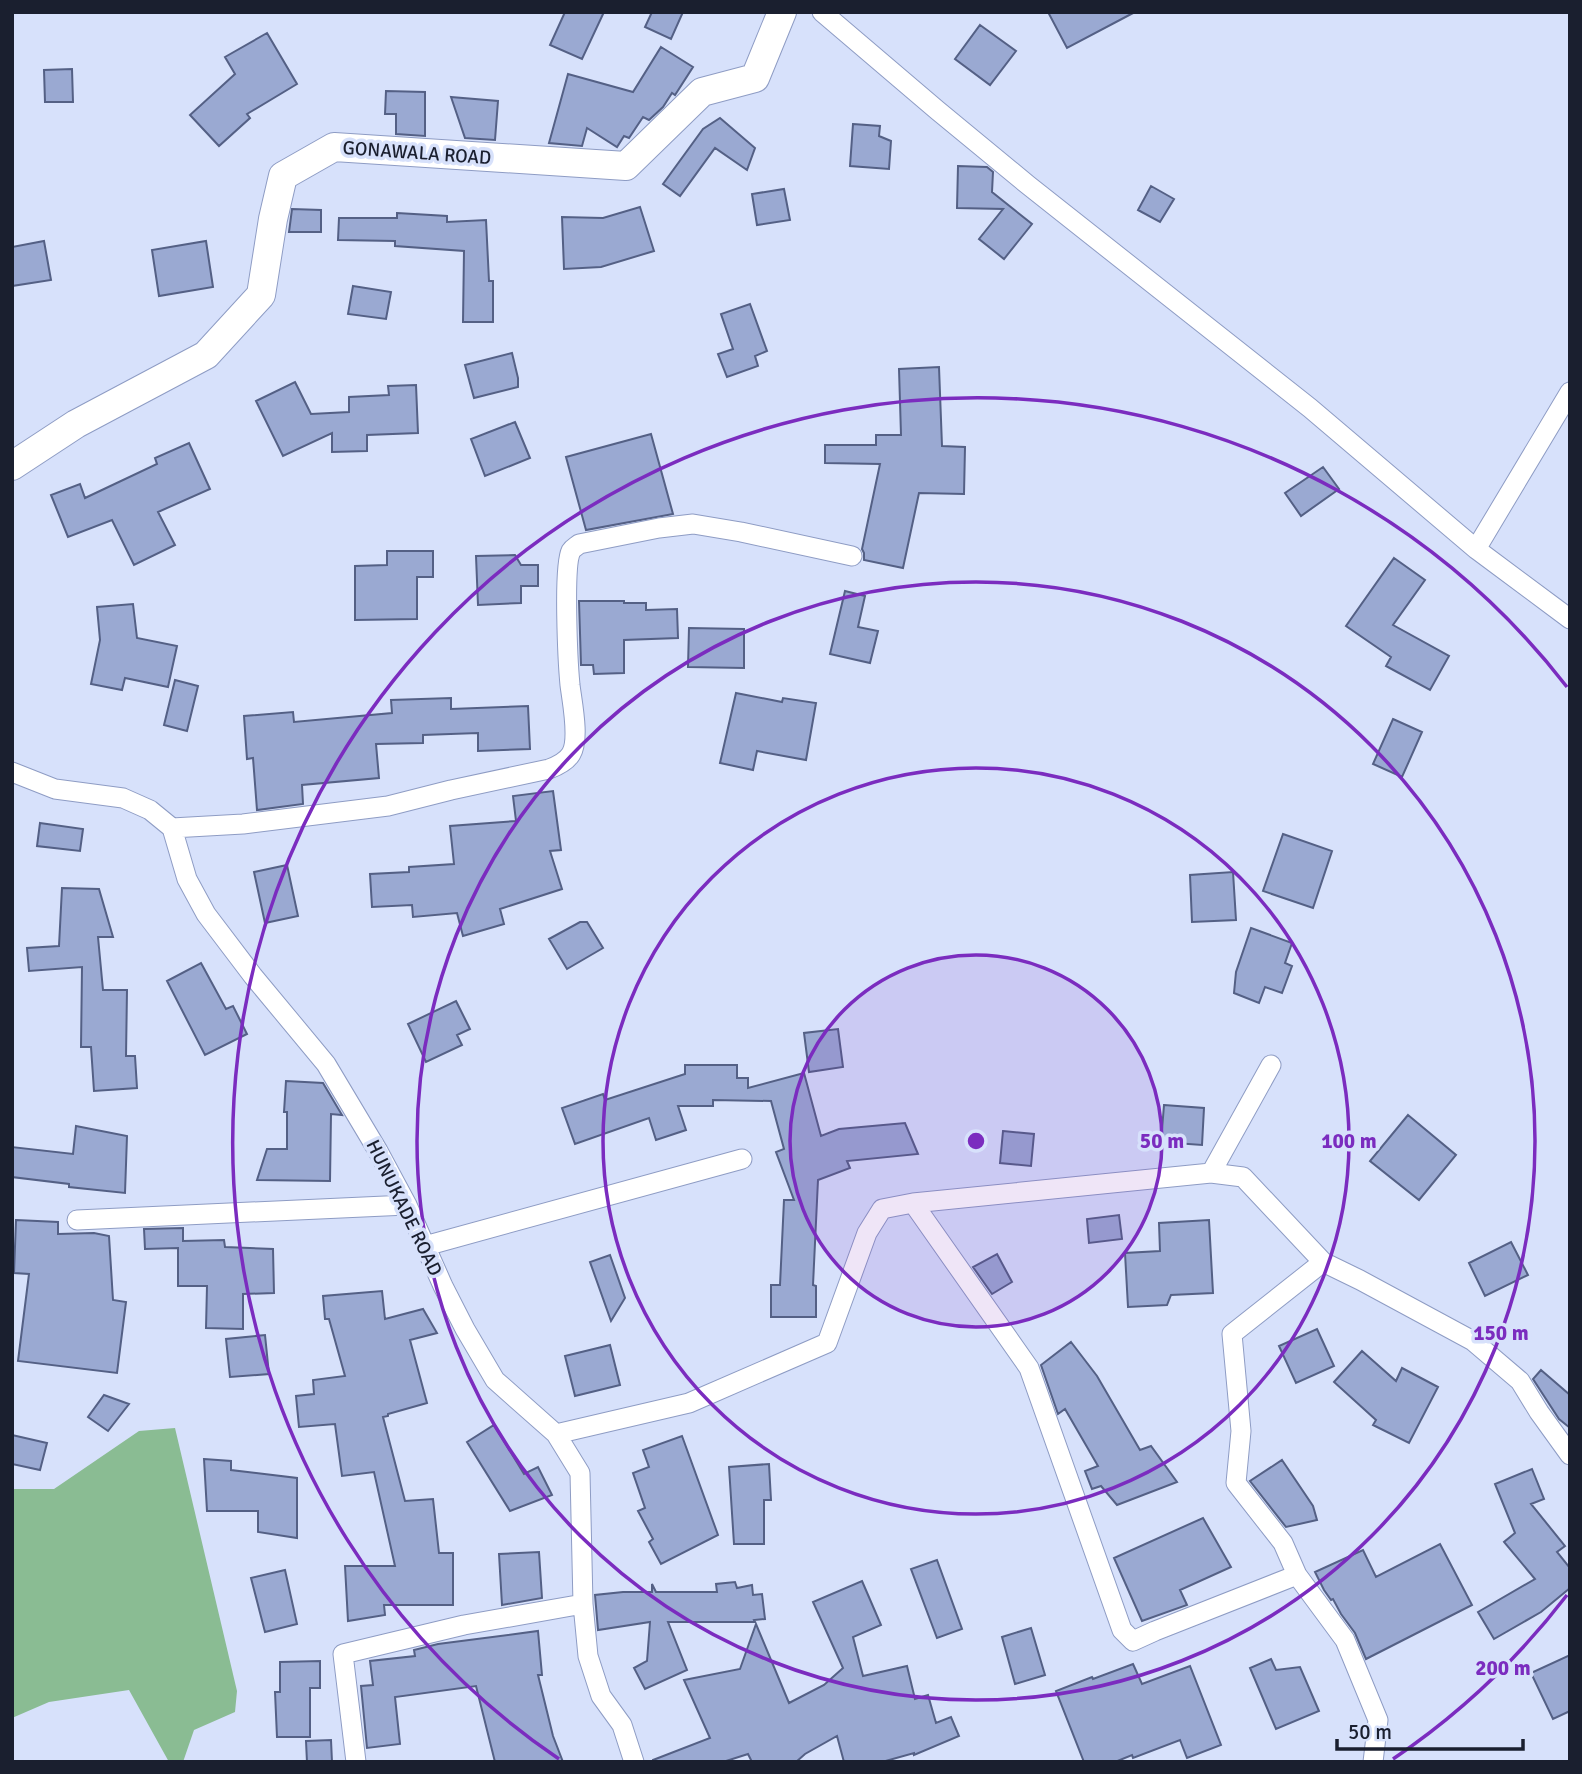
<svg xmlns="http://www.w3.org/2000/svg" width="1582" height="1774" font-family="Signika,sans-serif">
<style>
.green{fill:#8abc93}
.building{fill:#9aa9d2;stroke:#546085;stroke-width:2}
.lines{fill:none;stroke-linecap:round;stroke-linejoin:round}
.street-casing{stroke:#8e9cc4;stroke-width:21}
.secondary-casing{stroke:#8e9cc4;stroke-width:30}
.street{stroke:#fff;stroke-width:19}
.secondary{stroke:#fff;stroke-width:28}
.ring{fill:none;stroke:#7b2cbf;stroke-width:3.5}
.labels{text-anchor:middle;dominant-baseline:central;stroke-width:7;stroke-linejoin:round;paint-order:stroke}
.street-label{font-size:19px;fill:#1a1f2f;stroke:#d7e1fb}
.centre{fill:#7b2cbf;stroke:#d7e1fb;stroke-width:3.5}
.ring-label{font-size:21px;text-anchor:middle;font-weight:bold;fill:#7b2cbf;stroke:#d7e1fb;stroke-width:7;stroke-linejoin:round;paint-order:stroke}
</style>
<rect width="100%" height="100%" fill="#d7e1fb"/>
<path class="green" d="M175,1428l62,263 -2,21 -41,18 -11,32h-14l-40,-72 -80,12 -37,16v-229h42l85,-58z"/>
<path class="building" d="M565,12h39l-22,47 -32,-14z
M652,12h31l-12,27 -26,-12z
M1048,12h87l-68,36z
M980,25l36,26 -26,34 -35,-26z
M267,33l30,51 -50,30 3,4 -31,28 -29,-31 45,-41 -10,-17z
M661,47l32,20 -18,28 -3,-2 -9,14 -14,13 -6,-3 -14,21 -5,-2 -7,11 -30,-19 -5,18 -33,-3 19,-69 65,18z
M72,69l1,33h-28l-1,-32z
M386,91l39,1v44l-29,-2v-20h-11z
M451,97l47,4 -3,39 -30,-2z
M720,118l35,30 -8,22 -32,-22 -35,48 -17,-12 40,-55z
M853,124l27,2 -1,10 12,5 -2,28 -39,-3z
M958,166l29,1 6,5 -1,20 40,32 -28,35 -25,-20 24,-30 -46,-1z
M1151,186l23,13 -14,23 -22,-12z
M784,189l6,31 -33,5 -5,-31z
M640,207l14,44 -53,16 -37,2 -2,-52 41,1z
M292,209l29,1v22h-32z
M397,213l50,3v6l39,-2 3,61h4v41h-30l1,-71 -69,-5v-5l-57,-1 1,-22h58z
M44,241l7,39 -39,6v-39z
M206,241l7,46 -54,9 -7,-46z
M353,286l38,6 -5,27 -38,-5z
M750,304l17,47 -12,5 3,10 -31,11 -9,-23 15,-5 -12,-35z
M512,353l6,25v9l-44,11 -9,-33z
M939,367l3,79 23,1 -1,47 -45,-1 -16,75 -39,-8v-7l-2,-4 18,-85 -55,-1v-18h51v-10h25l-2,-66z
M295,382l16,32 38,-2v-15l40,-2 -1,-9 28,-1 2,48 -51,2v16l-35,1v-19l-49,23 -27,-55z
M515,422l15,36 -45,18 -14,-37z
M651,434l22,80 -87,16 -20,-73z
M189,443l21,46 -52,23 17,33 -41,20 -22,-45 -44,17 -17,-42 29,-11 5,14 72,-34 -2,-6z
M1323,467l16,22 -38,27 -16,-23z
M387,551h46v26h-16v42l-62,1v-54l32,-1z
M515,555l6,10h17v21h-17v17l-43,2 -2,-49z
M1394,558l31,22 -32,45 56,31 -19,34 -44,-24 5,-9 -45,-31z
M845,591l20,5 -7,31 20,4 -8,32 -40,-9z
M579,601h45v2h22v7l31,-1 1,29 -54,2v33l-30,1 -1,-9h-12z
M133,604l4,34 40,8 -9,41 -43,-9 -3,12 -31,-6 9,-44 -3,-33z
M689,628l55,1v39l-56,-1z
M175,680l23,6 -11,45 -23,-6z
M736,693l46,9 1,-4 33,5 -10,57 -49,-9 -4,19 -33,-7z
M451,698v11l77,-3 2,43 -52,2v-18l-55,2v8l-47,1 3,34 -77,7 1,19 -46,6 -4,-52 -6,1 -3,-43 49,-4 1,10 98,-9 -1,-13z
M1393,719l29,13 -20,45 -29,-13z
M553,791l8,59 -11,1 12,38 -62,20 4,15 -41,12 -6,-23 -44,4 -1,-12 -40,2 -2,-33 39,-2v-5l45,-3 -4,-38 66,-5 -3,-25z
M40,823l43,6 -3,22 -43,-5z
M1283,834l49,17 -19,57 -50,-17z
M287,865l11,51 -33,7 -11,-51z
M1233,872l3,48 -44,2 -2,-47z
M62,888l37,1 14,48h-15l5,53h24l-1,66h9l2,32 -43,3 -3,-44h-10l1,-80 -53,4 -2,-23 32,-2z
M580,922h7l16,26 -36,21 -18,-30z
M1251,928l41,15 -7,20 7,3 -10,27 -17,-6 -6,16 -25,-10 2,-21z
M201,963l25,46 7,-3 14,28 -42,21 -38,-74z
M456,1001l14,28 -13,6 5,10 -36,17 -18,-38z
M838,1029l5,38 -34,5 -5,-39z
M685,1065h52v13h11v10l56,-15 17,63 18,-7 66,-6 13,31 -71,7 3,7 -32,12 -5,105 3,1v31h-45v-32h9l4,-85h10l-18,-48 8,-3 -13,-48 -58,-1v6h-35l8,24 -30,10 -7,-22 -74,26 -13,-36 41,-14 2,6 80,-26z
M286,1081l37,2 19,32 -11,-1 -1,67 -73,-1 10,-31h20v-37h-3z
M1164,1105l40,3 -2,37 -41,-3z
M1408,1115l48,40 -37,45 -49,-39z
M76,1126l51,10 -2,57 -56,-6v-3l-57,-7v-30l61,7z
M1003,1131l31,3 -3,32 -31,-3z
M1119,1215l3,24 -33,4 -2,-24z
M16,1220l42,2v12l36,-1 15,3 4,64 13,2 -9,71 -99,-12 11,-87 -15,-1z
M1209,1220l4,73 -42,2 -4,10 -39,2 -3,-54 35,-2 -1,-28z
M183,1228v13l41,-1 1,7 48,2 1,44 -31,1v35l-37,-1 1,-42h-29v-38l-33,1 -1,-20z
M1511,1242l17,33 -43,21 -16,-33z
M997,1254l15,28 -20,12 -19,-27z
M610,1255l15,43 -14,23 -21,-59z
M382,1291l3,28 38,-10 14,24 -27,7 17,63 -39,11v2l-5,1 22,84 28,-2 6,54h14v52h-69l1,10 -37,6 -3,-55h50l-21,-94 -32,4 -7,-52 -36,3 -3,-31 18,-2 -1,-14 32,-4 -16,-57h-4l-2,-23z
M1317,1329l17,37 -38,17 -17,-37z
M265,1335l4,39 -39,3 -4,-38z
M1071,1342l26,34 43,74 11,-4 26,36 -60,23 -16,-19 -9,3 -7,-18 13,-5 -33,-57 -7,5 -17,-49z
M610,1345l10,40 -45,11 -10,-40z
M1362,1351l34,30 6,-13 36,19 -29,56 -36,-18 3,-5 -42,-38z
M1541,1370l29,25v33l-11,-9 -26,-40z
M104,1395l25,9 -21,27 -20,-14z
M494,1425l30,49 14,-7 14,28 -42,16 -43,-69z
M12,1435l35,8 -7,27 -28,-6z
M682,1436l36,99 -57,29 -12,-22 4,-3 -15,-28 7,-3 -12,-35 16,-6 -6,-17z
M204,1459l27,2v9l66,8v60l-39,-6v-21h-51z
M1282,1460l31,46 4,14 -31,7 -36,-46z
M769,1464l2,36h-7v44h-30l-5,-77z
M1532,1469l12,30 -13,5 34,42 -8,6 13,16v20l-29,24 -47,27 -16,-27 57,-33 -31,-37 11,-9 -20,-49z
M1203,1518l28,49 -51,23 7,15 -45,16 -28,-63z
M1440,1544l32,61 -106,54 -11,-26 -14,-19 -8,-15 -2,1 -7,-10 -9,-18 48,-22 13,27z
M539,1552l3,46 -40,7 -3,-51z
M937,1560l25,69 -25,9 -26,-69z
M285,1570l12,54 -32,8 -14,-54z
M862,1581l19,44 -28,12 10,39 44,-10 8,33 13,-4 8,28 15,-6 8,19 -45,19v-2l-32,9h-38l-7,-26 -32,18 -9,8h-44l-4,-8 -25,8h-70v-2l57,-22 -26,-58 56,-11 16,-45 33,79 35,-18 19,-17 -30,-66z
M735,1582l2,6 15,-3 1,10 9,-1 3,25 -11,1 1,2h-87l19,48 -42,19 -11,-21 13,-7 3,-39 -52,8 -3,-35 28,-3h29v-8l4,8h61l-1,-8z
M1031,1628l14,47 -30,9 -13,-47z
M538,1631l4,44h-4l15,61 10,26h-68l-19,-76 -81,11 5,47 -33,4 -6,-62 12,-1 -3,-24 45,-5 -1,-6 24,-6z
M1570,1655v56l-17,8 -22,-46z
M1271,1659l5,11 24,-3 19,44 -43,18 -26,-61z
M320,1661v27h-10v49h-33l-2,-45h5v-30z
M1133,1664l9,20 48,-18 31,79 -34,13 -7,-18 -47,18 -1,-3 -17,7h-31l-28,-71 36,-14 1,2z
M331,1740l1,22h-25l-1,-21z"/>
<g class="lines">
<defs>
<path id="street" d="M822,12l115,98 91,75 282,223 166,141 94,70
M1476,549l94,-157
M12,772l43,17 68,9 27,12 22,18 15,51 19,35 47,62 73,88 52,87 29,54 36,81 22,43 30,51 61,54 24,39 3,131 5,52 13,40 21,29 12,37
M172,828l71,-4 145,-18 63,-16 98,-21c8,-3 17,-7 22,-15 9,-15 1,-52 -1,-69 -2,-21 -7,-118 1,-134 2,-3 6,-5 8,-7l80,-16 34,-4 48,8 111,24
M1211,1173l60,-108
M913,1203l116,165 93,262 11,11 22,-10 142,-56 48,65 33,80 -5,42
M77,1220l330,-15
M425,1246l317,-87
M556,1434l133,-31 138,-60 40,-110 15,-24 31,-6 298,-30 32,4 80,85 37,18 113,61 47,40 19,31 31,43
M1297,1575l-14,-32 -47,-60 5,-52 -9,-97 91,-72
M356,1762l-13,-108 121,-29 119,-21"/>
<path id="secondary" d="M12,466l64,-42 130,-69 55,-60 12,-76 10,-43 51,-29 292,19 76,-74 53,-14 27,-66"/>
</defs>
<use href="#street" class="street-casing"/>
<use href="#secondary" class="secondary-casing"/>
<use href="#street" class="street"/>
<use href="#secondary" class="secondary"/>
</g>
<circle cx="976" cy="1141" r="186" fill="#7b2cbf" fill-opacity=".12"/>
<g class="ring">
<circle cx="976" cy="1141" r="186"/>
<circle cx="976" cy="1141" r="373"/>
<circle cx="976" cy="1141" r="559"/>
<path d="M1567 1595A745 745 0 0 1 1393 1759M559 1759A745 745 0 1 1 1567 687"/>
</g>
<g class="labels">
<g class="street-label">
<text transform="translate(417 153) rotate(4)">GONAWALA ROAD</text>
<text transform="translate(404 1208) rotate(64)">HUNUKADE ROAD</text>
</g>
</g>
<circle cx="976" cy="1141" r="10" class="centre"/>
<g class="ring-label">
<text x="1162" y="1148">50 m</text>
<text x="1349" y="1148">100 m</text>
<text x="1501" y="1340">150 m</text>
<text x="1503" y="1675">200 m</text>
</g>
<rect width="1582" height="1774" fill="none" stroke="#1a1f2f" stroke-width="28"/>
<path d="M1337 1739v10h186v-10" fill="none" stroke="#1a1f2f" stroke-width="3.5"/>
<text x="1348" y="1739" font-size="21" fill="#1a1f2f" stroke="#d7e1fb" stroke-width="5" paint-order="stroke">50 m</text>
</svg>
